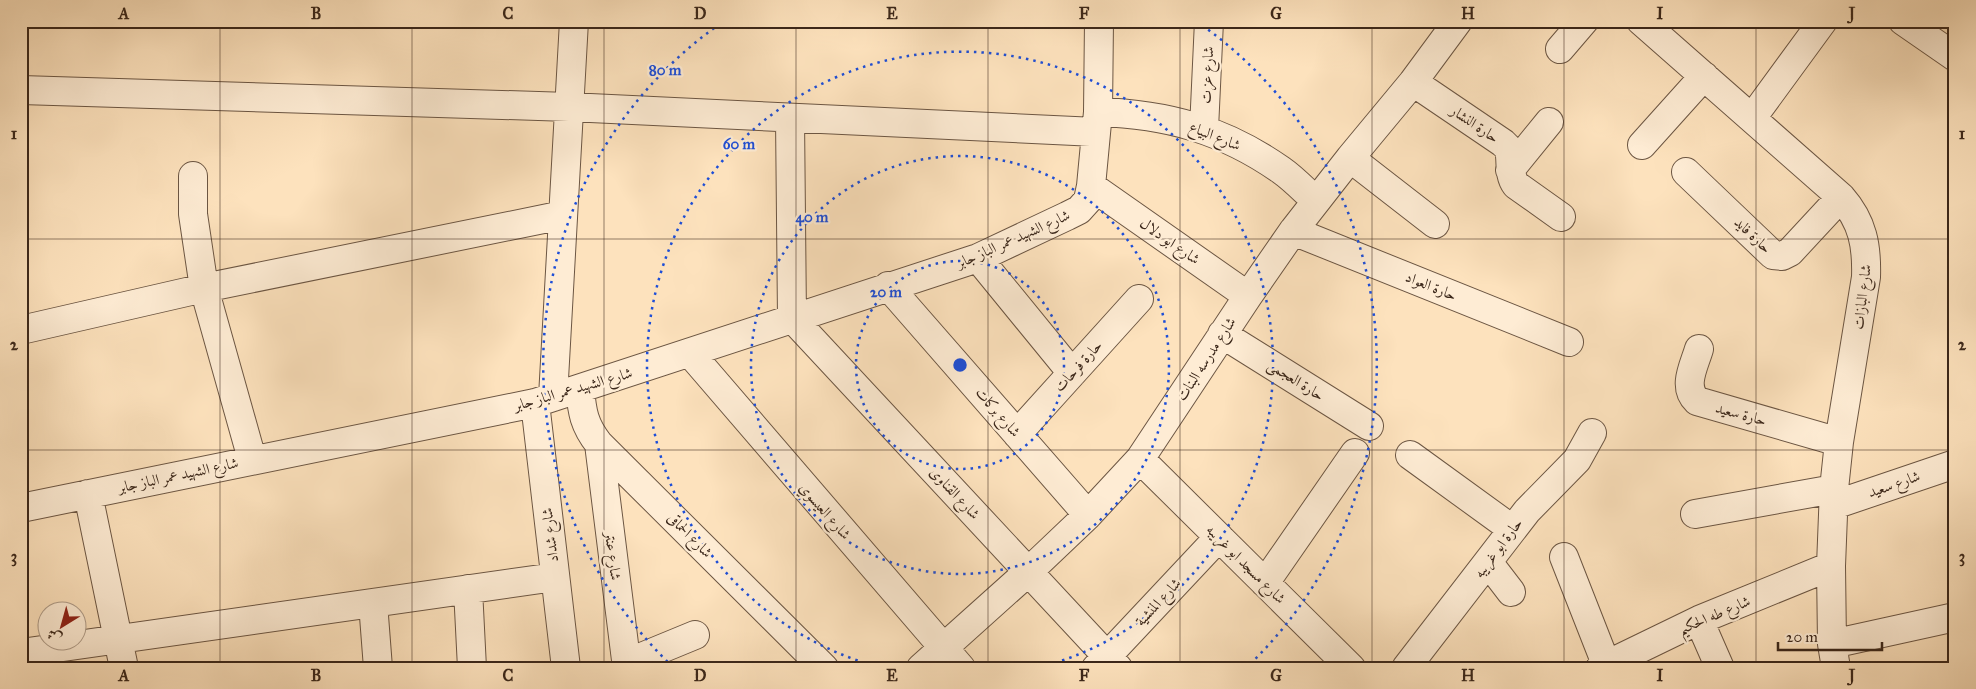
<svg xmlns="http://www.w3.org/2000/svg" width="1976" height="689" font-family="'IM FELL Great Primer',Amiri,serif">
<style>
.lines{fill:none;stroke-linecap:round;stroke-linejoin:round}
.street-casing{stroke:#6c5643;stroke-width:30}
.street{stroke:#feecd4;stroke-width:28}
.grid{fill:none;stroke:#3b271a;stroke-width:1;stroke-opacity:0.55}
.ring{fill:none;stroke:#1d4ed8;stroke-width:2.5;stroke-dasharray:2.5 5}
.labels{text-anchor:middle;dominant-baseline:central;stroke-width:4.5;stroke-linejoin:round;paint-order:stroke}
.street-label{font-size:15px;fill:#3b271a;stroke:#feecd4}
.centre{fill:#1d4ed8;stroke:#feecd4;stroke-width:2.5}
.ring-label{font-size:15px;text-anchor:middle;font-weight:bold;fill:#1d4ed8;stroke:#feecd4;stroke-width:4.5;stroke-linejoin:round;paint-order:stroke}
.neatline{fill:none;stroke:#3b271a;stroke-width:2}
.grid-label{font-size:16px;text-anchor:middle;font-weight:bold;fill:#3b271a}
</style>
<rect width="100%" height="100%" fill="#fde2bd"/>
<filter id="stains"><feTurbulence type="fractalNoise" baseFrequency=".004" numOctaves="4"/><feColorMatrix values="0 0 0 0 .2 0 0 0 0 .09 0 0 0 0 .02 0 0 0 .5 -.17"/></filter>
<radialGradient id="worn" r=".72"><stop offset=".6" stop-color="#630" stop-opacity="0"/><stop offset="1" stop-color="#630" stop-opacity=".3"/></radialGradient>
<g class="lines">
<defs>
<path id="street" d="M1641,21l200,176c22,25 26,49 25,80l-27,165 -5,47 -3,77 1,78 4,24
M1903,21l52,36
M1560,49l24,-28
M1413,82l90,61 6,6c3,13 -1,25 7,36l45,32
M21,90l548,17 527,25
M1098,112c69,2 126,18 183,58 13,9 24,21 35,31
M790,118l2,200 326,350
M1752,118l71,-97
M1204,129l5,-108
M1642,145l62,-69
M1350,158l85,66
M1510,170l39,-48
M1686,172l87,83 9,1 8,-4 51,-55
M193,176v38l11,74 48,171
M1091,186l157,110
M1293,231l276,111
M978,258l94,115
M888,286l200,229
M21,330l183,-42 359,-73
M1222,334l147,92
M1699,349c-5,17 -17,38 -2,52l142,41
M690,353l271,315
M580,389c2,23 4,36 19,55l225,224
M553,397l21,-376
M535,403l31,265
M1017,434l122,-135
M599,444l28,224
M1410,455l102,74
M1140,459l211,209
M88,494l36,174
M1834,505l121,-41
M21,508l514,-105 443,-145 89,-42 12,-6 9,-10 3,-14 7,-74 1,-91
M1695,514l139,-25
M1564,557l42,107
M1488,562l23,30
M1265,583l90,-130
M468,589l4,79
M373,603l5,65
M1699,620l21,48
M1832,644l123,-27
M21,653l534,-76
M627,663l68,-28
M921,668l107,-96 60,-57 52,-56 108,-163 45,-65 57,-73 63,-76 45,-61
M1096,668l123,-131
M1406,668l121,-157 50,-51 15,-27
M1600,668l99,-48 132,-54"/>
</defs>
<use href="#street" class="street-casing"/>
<use href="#street" class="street"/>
</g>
<path class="grid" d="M220,21v647M412,21v647M604,21v647M796,21v647M988,21v647M1180,21v647M1372,21v647M1564,21v647M1756,21v647M21,239h1934M21,450h1934"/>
<g class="ring">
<circle cx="960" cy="365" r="104"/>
<circle cx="960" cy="365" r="209"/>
<path d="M879 667A313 313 0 1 1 1041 667"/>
<path d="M673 667A417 417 0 0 1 724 21M1196 21A417 417 0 0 1 1247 667"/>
</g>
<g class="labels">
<g class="street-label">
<text transform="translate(1207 75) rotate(-87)">شارع عزت</text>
<text transform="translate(1475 124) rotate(34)">حارة النشار</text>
<text transform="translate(1215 136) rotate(22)">شارع البياع</text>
<text transform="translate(1753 235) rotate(43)">حارة فايد</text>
<text transform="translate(1013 239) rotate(-24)">شارع الشهيد عمر الباز جابر</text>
<text transform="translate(1170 241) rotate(35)">شارع ابو دلال</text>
<text transform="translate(1431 286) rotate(22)">حارة العواد</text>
<text transform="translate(1862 297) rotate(-83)">شارع البازات</text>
<text transform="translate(1206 359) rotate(-57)">شارع مدرسه البنات</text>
<text transform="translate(1078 366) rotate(-48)">حارة فرحات</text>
<text transform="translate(1296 380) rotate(32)">حارة العجمى</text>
<text transform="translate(573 389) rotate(-16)">شارع الشهيد عمر الباز جابر</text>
<text transform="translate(998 412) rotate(49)">شارع بركات</text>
<text transform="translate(1741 414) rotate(15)">حارة سعيد</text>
<text transform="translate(178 475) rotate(-12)">شارع الشهيد عمر الباز جابر</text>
<text transform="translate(1894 484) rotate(-19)">شارع سعيد</text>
<text transform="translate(955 493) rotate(47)">شارع القناوى</text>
<text transform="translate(825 511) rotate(49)">شارع العيسوي</text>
<text transform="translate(550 535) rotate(-97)">شارع شداد</text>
<text transform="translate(690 535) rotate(45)">شارع الحماقى</text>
<text transform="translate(1498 548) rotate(-53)">حارة ابو غريبه</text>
<text transform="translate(613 556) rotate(83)">شارع عنتر</text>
<text transform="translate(1246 564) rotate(45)">شارع مسجد ابو غريبه</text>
<text transform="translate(1158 602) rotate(-47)">شارع المنشية</text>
<text transform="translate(1714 615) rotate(-23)">شارع طه الحكيم</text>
</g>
</g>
<circle cx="960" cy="365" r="8" class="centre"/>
<g class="ring-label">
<text x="665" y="75">80 m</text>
<text x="739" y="149">60 m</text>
<text x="812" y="222">40 m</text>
<text x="886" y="297">20 m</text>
</g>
<rect width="1976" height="689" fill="none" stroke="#fde2bd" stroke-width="55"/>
<g transform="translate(62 626) rotate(217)"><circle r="24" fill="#feecd4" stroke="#b09d8a"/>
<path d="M0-4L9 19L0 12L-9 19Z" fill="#8f2418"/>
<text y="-8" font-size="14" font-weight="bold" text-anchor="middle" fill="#3b271a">ش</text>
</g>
<path d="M1778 642v8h104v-8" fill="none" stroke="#3b271a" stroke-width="2.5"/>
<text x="1786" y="642" font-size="15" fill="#3b271a" stroke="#feecd4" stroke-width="4" paint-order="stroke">20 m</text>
<rect x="28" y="28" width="1920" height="634" class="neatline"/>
<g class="grid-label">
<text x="124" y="19">A</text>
<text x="316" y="19">B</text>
<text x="508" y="19">C</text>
<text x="700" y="19">D</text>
<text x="892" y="19">E</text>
<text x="1084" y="19">F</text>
<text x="1276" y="19">G</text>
<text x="1468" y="19">H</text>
<text x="1660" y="19">I</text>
<text x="1852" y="19">J</text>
<text x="14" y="139">1</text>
<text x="1962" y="139">1</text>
<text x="14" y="350">2</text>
<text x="1962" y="350">2</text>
<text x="14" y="562">3</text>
<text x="1962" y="562">3</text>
<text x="124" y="681">A</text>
<text x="316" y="681">B</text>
<text x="508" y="681">C</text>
<text x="700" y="681">D</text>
<text x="892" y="681">E</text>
<text x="1084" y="681">F</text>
<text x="1276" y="681">G</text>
<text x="1468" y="681">H</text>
<text x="1660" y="681">I</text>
<text x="1852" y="681">J</text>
</g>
<rect width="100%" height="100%" filter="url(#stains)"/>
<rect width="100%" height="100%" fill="url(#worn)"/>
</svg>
